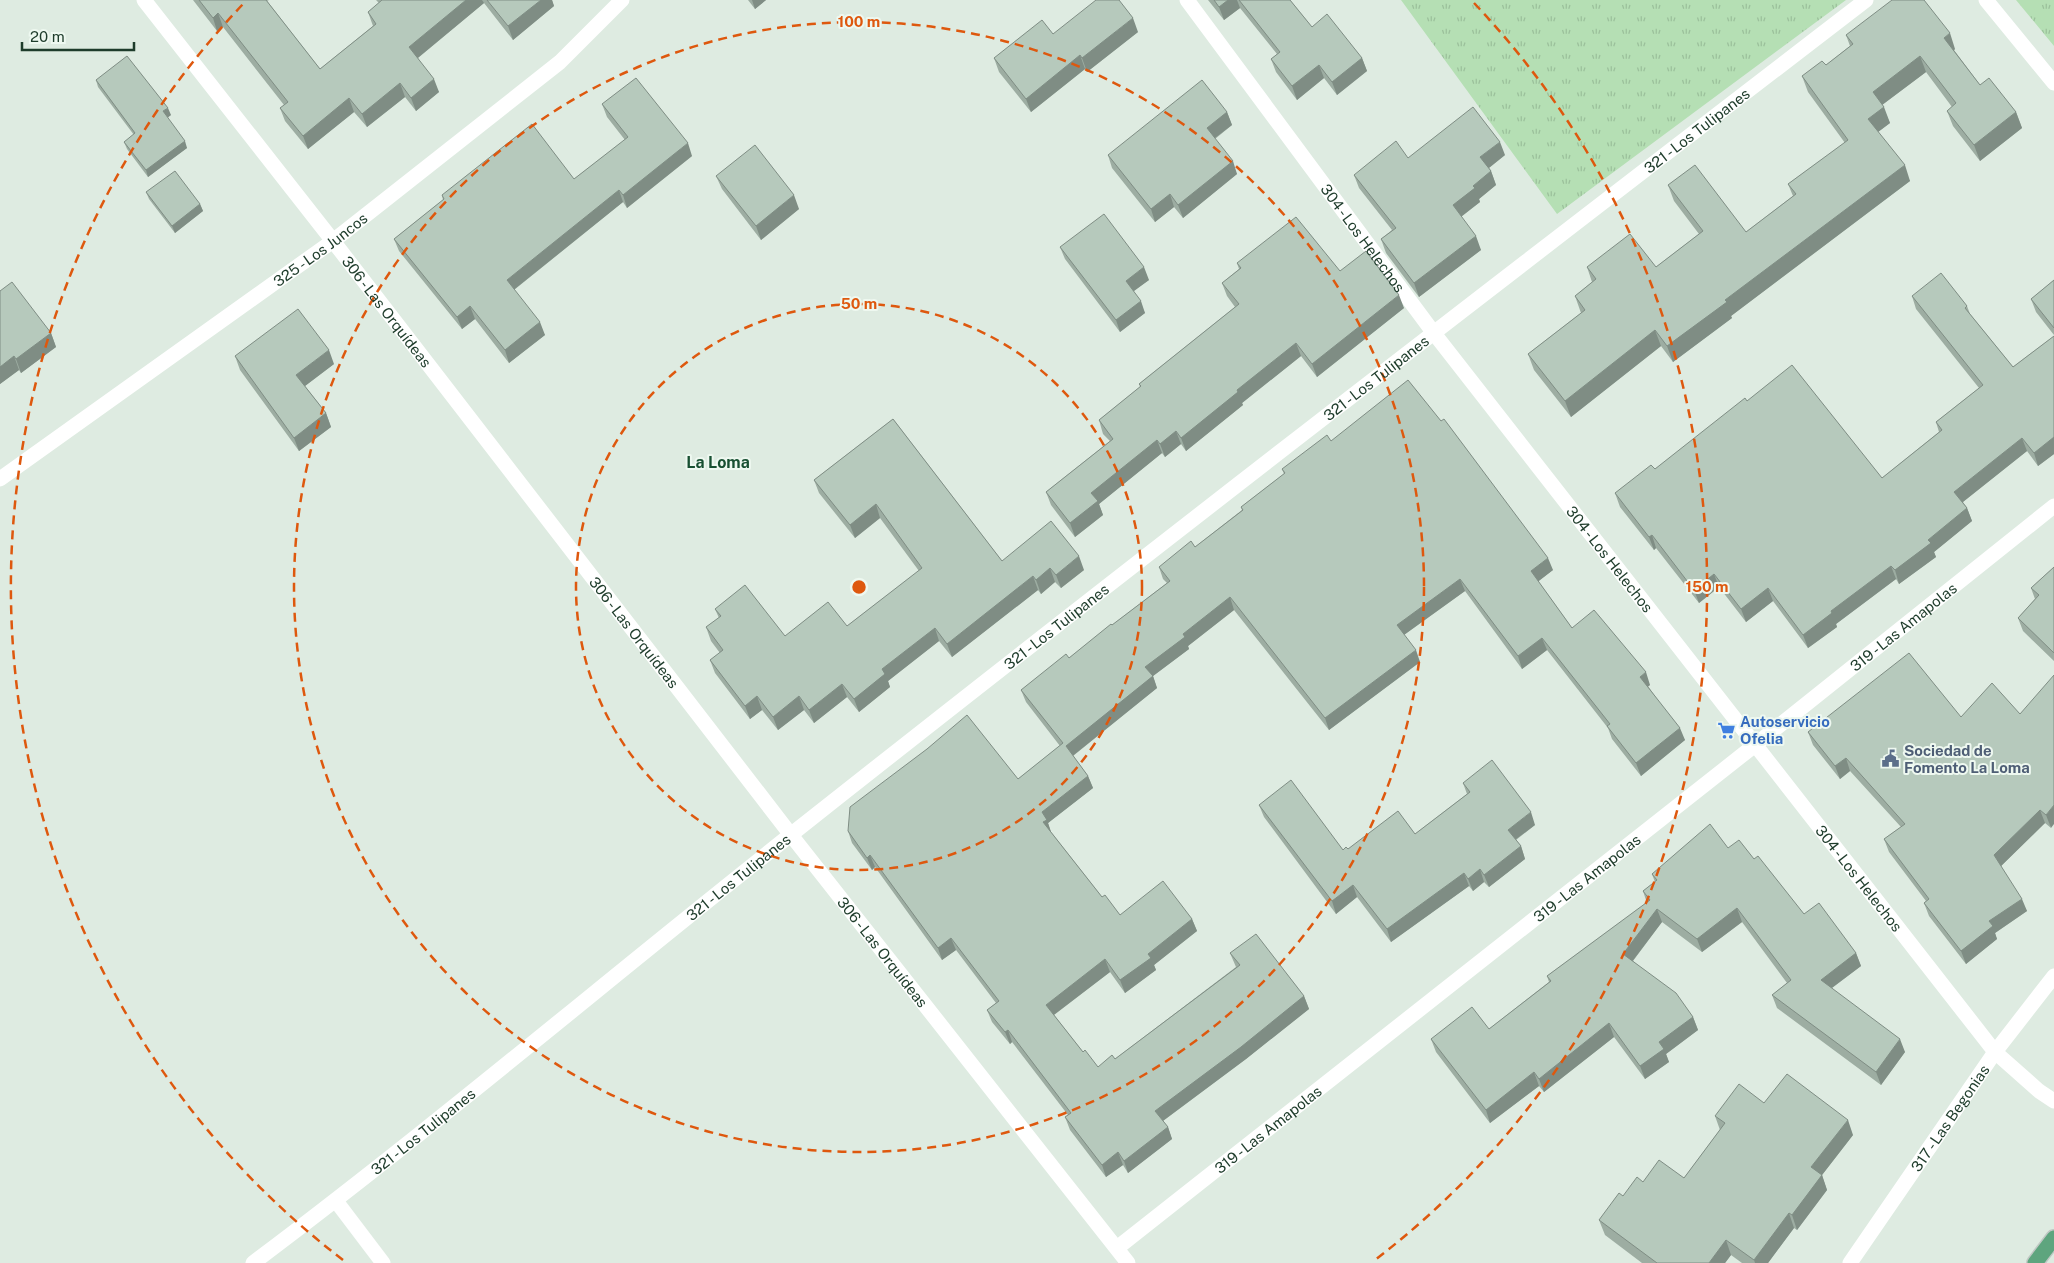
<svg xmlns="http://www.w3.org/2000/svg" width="2054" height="1263" font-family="'Public Sans',sans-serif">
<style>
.grass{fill:url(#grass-tufts)}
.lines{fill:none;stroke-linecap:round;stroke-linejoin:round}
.primary-casing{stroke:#c0c8c4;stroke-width:18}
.street{stroke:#fff;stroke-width:15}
.primary{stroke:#5ea57e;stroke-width:15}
.wall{fill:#9dada2}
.shaded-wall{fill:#7f8d84}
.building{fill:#b6c9bc;stroke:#7f8d84}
.ring{fill:none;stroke:#de580e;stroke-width:2.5;stroke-dasharray:9 6}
.labels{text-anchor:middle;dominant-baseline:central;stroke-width:4;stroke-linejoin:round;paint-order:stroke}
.street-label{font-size:15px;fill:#1e3c2b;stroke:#eef8f0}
.shop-label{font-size:15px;font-weight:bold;fill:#366cbe;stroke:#eef8f0;text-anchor:start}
.service-label{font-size:15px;font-weight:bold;fill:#4e5e75;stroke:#eef8f0;text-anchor:start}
.neighbourhood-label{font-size:16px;font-weight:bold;fill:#185032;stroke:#eef8f0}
.centre{fill:#de580e;stroke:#eef8f0;stroke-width:2.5}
.ring-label{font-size:15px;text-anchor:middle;font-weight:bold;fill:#de580e;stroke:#eef8f0;stroke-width:4;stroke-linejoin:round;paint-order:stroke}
</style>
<defs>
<pattern id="grass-tufts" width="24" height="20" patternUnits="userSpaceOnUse" patternTransform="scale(1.25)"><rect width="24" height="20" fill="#b5dfb4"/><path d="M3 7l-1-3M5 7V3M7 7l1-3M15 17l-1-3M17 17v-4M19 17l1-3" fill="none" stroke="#9bc09b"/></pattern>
</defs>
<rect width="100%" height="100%" fill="#deebe1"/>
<path class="grass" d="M1401,0h445l-289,214z
M2016,0h38v46z"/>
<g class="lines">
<defs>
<path id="primary" d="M2035,1263l19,-25"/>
</defs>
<use href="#primary" class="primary-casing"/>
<g class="street">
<path id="s1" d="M144,0l189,241 458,594 337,428"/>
<path id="s2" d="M1187,0l246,332 562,720 44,39 15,10"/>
<path d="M1986,0l68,83"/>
<path id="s3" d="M0,479l333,-238 227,-179 62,-62"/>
<path d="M336,1201l47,62"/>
<path id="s4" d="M1117,1248l638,-503 299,-239"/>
<path id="s5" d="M253,1263c184,-138 359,-287 540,-430 355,-281 714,-557 1073,-833"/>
<path id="s6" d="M1850,1263l145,-211 59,-76"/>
</g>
<use href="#primary" class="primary"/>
</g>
<path class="wall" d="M193,0h76l-2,1 53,68 53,-43 -5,-14 11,-9 -3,-3h176l2,6 -41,34 -29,-37 -66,55 21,34 -23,19 -11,-14 -38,30 -13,-15 -46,37 -23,-28 -5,-13 4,-3 -61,-78 -6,4z
M748,0h18l-11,9z
M1208,0h82l22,27 50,31 5,13 -30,24 -13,-17 -27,22 -21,-28 -5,-13 6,-5 -37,-46 -16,12z
M1138,32l-51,40 -2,-3 -54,43 -32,-40 -5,-14 59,-24z
M1846,35l109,14 -1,1 26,35 36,27 6,16 -42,33 -27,-35 -6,-15 5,-4 -26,-35 -44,33 8,18 -12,9 32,49 -179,135 1,2 -59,44 -12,-16 -90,71 -37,-47 -6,-16 53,-41 -6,-17 17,-14 -5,-15h69l43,-33 -25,-33 -6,-16 78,47 47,-36 -5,-12 57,-41 -37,-51 -6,-16 24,-11 24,-19z
M96,80l75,35 -4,2 20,31 -39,29 -21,-28 -3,-7 10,-7 -36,-48z
M602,104l90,52 -65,52 -4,-6 -109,88 31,45 -36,28 -34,-44 -13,10 -63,-78 -5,-12 49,-39 -1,-5 132,-16 51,-39 -18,-23z
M1227,112l5,13 -17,14 22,35 -54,44 -9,-11 -19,15 -43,-54 -4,-13z
M1505,155l-16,13 2,3 5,14 -17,14 1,3 -19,15 20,33 -62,47 -33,-44 -5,-14 11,-9 -33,-42 -5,-13 54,-17z
M716,176l83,33 -38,31 -39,-51z
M146,192l54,12 3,7 -28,22 -26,-34z
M1060,247l89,33 -16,11 12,22 -25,19 -55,-73z
M1237,263l103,8 64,37 -87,69 -16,-21 -59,47 1,2 -57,46 -5,-7 -16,13 -3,-4 -63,51 4,11 -28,22 -24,-32 -5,-13 64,-51 -7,-7 -4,-14 41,-33 -1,-3 96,-77 -8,-11 -5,-13 17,-14z
M2054,280v55l-18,-23 -5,-13z
M0,291l51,42 5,14 -35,26 -2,-3 -19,14z
M1912,296l55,10 3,8 43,53 41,-31v118l-16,12 -11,-15 -64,51 4,6 5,13 -38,31 2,5 -37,27 -3,-5 -60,45 1,3 -29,21 -35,-47 -27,21 -27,-35 -20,16 -43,-55 -2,2 -34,-43 -5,-14 40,-24 92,-68 135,77 57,-46 -3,-10 43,-34 -63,-79z
M235,356l99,8 -29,22 21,27 5,14 -32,24 -59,-81z
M893,419l109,142 82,9 -23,18 -6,-6 -14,12 -3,-4 -86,67 -13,-16 -51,40 2,6 -31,25 -12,-15 -33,26 -10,-13 -26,20 -16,-20 -12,9 -35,-46 -5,-13 10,-7 -9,-12 -5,-14 13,-9 -4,-9 70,27 62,-10 72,-55 -39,-53 -25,20 -36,-45 -5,-13z
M1331,441l222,129 -15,11 34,47 78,57 -2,1 37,54 -44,36 -29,-37 -4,-11 -61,-78 -25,19 -57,-78 -61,44 16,27 -91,68 -95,-120 -46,36 1,3 -36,27 4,12 -84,68 15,20 5,12 -45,35 3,9 51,65 18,18 72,4 5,12 -43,34 2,5 -31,23 -15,-21 -56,43 29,37 15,15 17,-8 121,-92 -6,-14 74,43 5,13 -63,50 -83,62 5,6 4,12 -44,34 -5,-8 -17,12 -36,-47 -5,-13 3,-2 -56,-73 -2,2 -18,-22 -5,-12 9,-7 -40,-53 -14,10 -67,-93 -3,3 -20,-27 -4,-12 170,-52 42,-33 -34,-44 -5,-12 48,-32 98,-75 -4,-4 -4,-12 36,-20 47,-37 -1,-3 43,-33 -2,-5z
M2054,567v94l-31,-30 -5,-13 17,-19 -4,-11z
M2020,714l31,114 -6,-5 -44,43 26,45 -32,22 2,6 -31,25 -37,-48 -5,-13 2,-2 -37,-49 -5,-13 17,-12 -51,-56 -10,8 -27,-34 -5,-13 153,-15z
M1463,783l72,42 -19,15 5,6 4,13 -36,28 -5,-5 -11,9 -4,-5 -78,56 -34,-45 -21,17 -72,-97 -5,-12 84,45 72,-16 52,-40z
M1728,848l26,11 50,55 52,39 5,13 -29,22 73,64 -24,33 -104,-77 -5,-13 15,-12 -45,-61 -40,30 -40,-30 -29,39 60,56 5,13 -32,24 3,8 -24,17 -31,-42 -70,55 -5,-6 -49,37 -54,-71 -5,-13 58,-10 60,-47 -2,-6 100,-73 -4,-12 12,-9 -3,-8z
M1764,1103l89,32 -31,40 5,15 -30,40 -3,-2 -26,35h-26l-11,-8 -6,8h-83l-37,-28 -6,-15 24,-24 20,-14 41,-4 36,-48 -5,-14z"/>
<path class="shaded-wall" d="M466,0h16l2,3 -70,58 -5,-14z
M541,0h11l2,6 -41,34 -5,-14z
M752,0h14l-11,9z
M1228,0h9l3,8 -16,12 -5,-13z
M218,13l5,14 -6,4 -4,-13z
M1133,18l5,14 -51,40 -5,-14z
M1950,33l5,16 -5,5 -6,-16z
M1080,55l5,14 -54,43 -5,-13z
M1920,56l6,16 -48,36 -5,-16z
M1362,58l5,13 -30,24 -5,-13z
M1319,65l5,13 -27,22 -5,-14z
M434,79l5,13 -23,19 -5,-13z
M400,83l5,14 -38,30 -5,-13z
M349,98l5,14 -46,37 -5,-13z
M1884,107l6,16 -16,12 -6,-16z
M168,108l3,7 -5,4 -3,-8z
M1227,112l5,13 -21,16 -4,-13z
M2016,112l6,16 -42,33 -6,-16z
M185,141l2,7 -39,29 -2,-7z
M1500,142l5,13 -20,16 -5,-14z
M688,143l4,13 -65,52 -4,-13z
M1233,161l4,13 -54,44 -5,-13z
M1905,165l5,16 -179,135 1,2 -59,44 -6,-16 58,-46z
M1491,171l5,14 -17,14 1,3 -22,17 -5,-14 20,-19z
M619,190l4,12 -112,90 -4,-12z
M1170,194l4,13 -19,15 -4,-13z
M794,195l5,14 -38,31 -5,-14z
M200,204l3,7 -28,22 -3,-7z
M1476,236l5,14 -62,47 -5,-14z
M1144,267l5,13 -19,14 -4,-13z
M1399,295l5,13 -87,69 -5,-13z
M1141,301l4,12 -25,19 -4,-12z
M470,306l5,13 -13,10 -5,-12z
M540,322l5,13 -36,28 -4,-13z
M1655,330l6,16 -90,71 -6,-16z
M51,333l5,14 -35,26 -5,-14z
M1296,343l5,13 -59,47 1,2 -57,46 -5,-13 56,-48z
M329,350l5,14 -33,25 -5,-14z
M14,356l5,14 -19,14v-17z
M326,413l5,14 -32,24 -5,-13z
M1176,431l5,13 -16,13 -5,-13z
M2054,437v17l-16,12 -4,-13z
M2022,438l5,13 -68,54 -5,-13z
M1157,440l5,13 -63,51 4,11 -28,22 -5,-14 21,-30z
M876,504l4,14 -25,20 -5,-13z
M1967,508l5,13 -38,31 2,5 -37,27 -4,-14 33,-30z
M1652,535l4,13 -2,2 -5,-13z
M1079,556l5,14 -23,18 -5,-13z
M1548,558l5,12 -18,14 -4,-13z
M1891,566l5,13 -60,45 1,3 -29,21 -5,-13 28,-24z
M1050,568l5,14 -14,12 -5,-14z
M1714,574l5,13 -20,16 -5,-13z
M1033,576l5,14 -86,67 -5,-13z
M1460,579l5,12 -64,46 -4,-12z
M1768,588l5,13 -27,21 -5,-13z
M1230,597l4,13 -46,36 1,3 -36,27 4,12 -87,70 -4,-12 79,-79 38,-33z
M935,628l4,13 -51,40 2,6 -31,25 -5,-13 28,-30z
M1542,638l5,12 -25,19 -4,-13z
M1416,650l4,12 -91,68 -4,-12z
M1646,672l4,13 -5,4 -5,-12z
M842,684l5,13 -33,26 -5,-13z
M757,696l5,14 -12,9 -5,-13z
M799,696l5,14 -26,20 -5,-13z
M1680,728l5,12 -44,36 -5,-13z
M1846,758l4,13 -10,8 -5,-13z
M1088,776l5,12 -45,35 3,9 -3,2 -5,-12 -1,-10z
M2054,805v19l-3,4 -5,-13z
M2040,810l5,13 -46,45 -5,-13z
M1531,812l4,13 -23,17 -4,-12z
M1521,846l4,13 -36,28 -5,-12z
M870,855l5,12 -3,3 -5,-12z
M1480,869l4,13 -11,9 -5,-12z
M1464,873l5,13 -78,56 -4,-13z
M1353,885l4,12 -21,17 -4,-13z
M2022,899l5,12 -32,22 2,6 -31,25 -5,-13 28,-30z
M1737,908l5,14 -40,30 -5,-13z
M1657,909l5,13 -34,45 -5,-13z
M1192,919l5,12 -43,34 2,5 -31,23 -5,-13 28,-26z
M951,938l5,12 -14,10 -4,-12z
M1856,953l5,13 -36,27 -4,-13z
M1105,959l5,13 -59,45 -5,-12z
M1304,996l5,13 -63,50 -86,64 -5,-12z
M1693,1017l5,13 -32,24 3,8 -24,17 -5,-13 19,-24z
M1609,1023l5,14 -70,55 -5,-13z
M1008,1030l4,12 -2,2 -5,-12z
M1900,1039l5,13 -24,33 -5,-13z
M1534,1072l5,14 -49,37 -4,-13z
M1848,1120l5,15 -31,40 5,15 -30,40 -5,-15 19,-48z
M1168,1127l4,12 -44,34 -4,-12z
M1118,1152l5,13 -17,12 -4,-12z
M1789,1213l5,15 -26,35h-13l-1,-3z
M1726,1240l5,15 -6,8h-16z"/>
<path class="building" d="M199,0h67l54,69 56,-45 -8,-12 14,-12h84l-57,47 25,32 -23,19 -11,-15 -38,31 -13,-16 -46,38 -23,-28 8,-6 -70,-89 -5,5z
M487,0h54l-33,26z
M1096,0h23l14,18 -51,40 -2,-3 -54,44 -32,-41 48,-38 11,14z
M1214,0h14l-9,7z
M1239,0h51l22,27 15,-13 35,44 -30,24 -13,-17 -27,21 -21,-27 9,-7z
M1892,0h32l26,33 -6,5 36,47 9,-7 27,34 -42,33 -27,-34 9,-8 -36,-47 -47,36 11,15 -16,12 37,46 -180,135 2,2 -60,44 -12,-16 -90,71 -37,-47 57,-44 -10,-14 21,-17 -9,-12 43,-33 26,33 47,-36 -35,-46 27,-20 51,67 50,-38 -8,-10 60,-44 -46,-64 20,-15 4,4 27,-21 -7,-9z
M127,56l41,52 -5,3 22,30 -39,29 -22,-28 11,-9 -39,-53z
M636,78l52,65 -65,52 -4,-5 -112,90 33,42 -35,28 -35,-44 -13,11 -63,-78 50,-40 -2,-4 90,-71 42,55 54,-42 -26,-33z
M1202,80l25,32 -20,16 26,33 -55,44 -8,-11 -19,15 -43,-54z
M1473,107l27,35 -20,15 11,14 -18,15 2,2 -22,17 23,31 -62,47 -33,-44 15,-11 -42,-53 42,-34 12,17z
M755,145l39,50 -38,31 -40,-50z
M175,171l25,33 -28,22 -26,-34z
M1104,214l40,53 -18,14 15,20 -25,19 -56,-73z
M1296,217l44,54 26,-20 33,44 -87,69 -16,-21 -59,47 1,2 -57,46 -5,-7 -16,13 -3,-4 -66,53 7,8 -28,22 -24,-31 67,-53 -14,-19 42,-34 -2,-2 100,-80 -17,-21 19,-15 -4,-5z
M1941,273l26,33 -2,2 48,59 41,-31v101l-20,16 -12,-15 -68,54 13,16 -39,32 3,3 -36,27 -4,-4 -60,45 1,2 -29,22 -35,-47 -27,21 -27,-35 -20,16 -42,-55 -3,2 -34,-44 36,-28 4,4 90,-71 2,3 45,-36 90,113 60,-48 -6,-8 47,-37 -71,-89z
M2054,280v48l-23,-29z
M12,282l39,51 -35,26 -2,-3 -14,11v-76z
M298,309l31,41 -33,25 30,38 -32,25 -59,-82z
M1408,380l33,41 3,-2 104,139 -17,13 41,57 22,-18 52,62 -6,5 40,51 -44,35 -29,-37 3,-2 -68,-86 -24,18 -58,-77 -63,46 19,25 -91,68 -95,-121 -47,37 2,3 -40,30 8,9 -87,70 22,30 -46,36 5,8 -4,2 59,75 3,-2 15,20 43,-34 29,38 -44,35 3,4 -31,22 -15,-21 -59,46 37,47 2,-2 13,17 14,-12 3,4 125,-94 -10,-12 26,-19 48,62 -63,51 -86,64 13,16 -44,34 -6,-9 -16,13 -37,-48 6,-4 -63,-83 -3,2 -18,-22 12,-9 -48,-63 -13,10 -68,-93 -3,3 -19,-27 2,-24 77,-58 40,-34 51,64 45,-36 -42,-53 45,-36 3,4 42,-34 1,1 58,-44 -11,-14 32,-26 4,6 48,-37 -2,-3 44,-34 -3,-4 45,-34 4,6z
M893,419l109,142 49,-40 28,35 -23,19 -6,-7 -14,12 -3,-4 -86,68 -12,-16 -53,41 3,5 -31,25 -12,-15 -33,26 -10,-14 -26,21 -16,-21 -12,10 -35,-46 13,-10 -17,-23 15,-11 -6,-7 30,-24 40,51 43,-34 19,24 75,-58 -46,-64 -26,21 -36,-45z
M2054,567v86l-36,-35 21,-23 -8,-7z
M1909,653l52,64 31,-34 28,31 34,-39v130l-8,10 -6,-5 -46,45 28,44 -33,22 4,5 -32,25 -37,-48 5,-4 -45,-60 21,-15 -59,-66 -11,8 -27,-34z
M1492,760l39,52 -23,18 13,16 -37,29 -4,-6 -12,10 -4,-6 -77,56 -34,-44 -21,16 -73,-96 32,-25 52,70 3,-3 2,2 50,-38 17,23 55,-42 -7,-9z
M1710,824l18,24 11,-8 15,19 4,-3 46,58 15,-11 37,50 -35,27 79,59 -24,33 -104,-77 19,-15 -54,-72 -40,31 -40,-30 -34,45 53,39 17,24 -34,25 5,7 -24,17 -31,-43 -70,56 -5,-7 -48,38 -55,-71 41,-32 17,22 62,-48 -4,-5 103,-76 -7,-9 14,-11 -5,-6z
M1787,1074l61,46 -37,47 11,8 -30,40 -3,-2 -35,47 -28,-20 -17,23h-52l-58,-43 20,-27 4,3 14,-19 6,5 16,-22 25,18 41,-55 -10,-7 24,-32 25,19z"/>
<g class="ring">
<circle cx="859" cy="587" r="283"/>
<circle cx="859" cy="587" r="565"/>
<path d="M343 1260A848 848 0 0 1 244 3M1474 3A848 848 0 0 1 1375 1260"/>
</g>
<defs>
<symbol id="supermarket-bare" viewBox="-9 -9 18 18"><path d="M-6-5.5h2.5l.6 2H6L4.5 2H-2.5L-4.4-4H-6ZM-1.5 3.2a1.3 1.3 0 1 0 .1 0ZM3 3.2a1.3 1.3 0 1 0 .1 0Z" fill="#3f7fe0" stroke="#eef8f0" stroke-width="2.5" paint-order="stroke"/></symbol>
<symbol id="civic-bare" viewBox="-9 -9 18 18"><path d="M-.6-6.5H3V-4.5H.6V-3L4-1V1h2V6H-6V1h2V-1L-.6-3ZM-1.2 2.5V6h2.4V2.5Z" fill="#5c6f8a" stroke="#eef8f0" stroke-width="2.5" paint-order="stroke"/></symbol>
</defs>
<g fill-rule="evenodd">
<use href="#supermarket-bare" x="1714" y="718" width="25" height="25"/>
<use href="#civic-bare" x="1878" y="746" width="25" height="25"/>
</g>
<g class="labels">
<g class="street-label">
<text stroke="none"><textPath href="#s5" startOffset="1835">321 - Los Tulipanes</textPath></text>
<text stroke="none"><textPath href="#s2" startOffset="296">304 - Los Helechos</textPath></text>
<text stroke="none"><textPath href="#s3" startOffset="394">325 - Los Juncos</textPath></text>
<text stroke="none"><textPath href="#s1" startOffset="395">306 - Las Orquídeas</textPath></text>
<text stroke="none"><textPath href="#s5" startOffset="1430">321 - Los Tulipanes</textPath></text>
<text stroke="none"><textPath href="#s2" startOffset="701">304 - Los Helechos</textPath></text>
<text stroke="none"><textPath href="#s4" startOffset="1002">319 - Las Amapolas</textPath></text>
<text stroke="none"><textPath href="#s5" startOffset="1025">321 - Los Tulipanes</textPath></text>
<text stroke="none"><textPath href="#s1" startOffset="800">306 - Las Orquídeas</textPath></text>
<text stroke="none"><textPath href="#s5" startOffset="620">321 - Los Tulipanes</textPath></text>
<text stroke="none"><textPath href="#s4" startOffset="598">319 - Las Amapolas</textPath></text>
<text stroke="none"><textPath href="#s2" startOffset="1106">304 - Los Helechos</textPath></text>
<text stroke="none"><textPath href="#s1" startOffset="1205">306 - Las Orquídeas</textPath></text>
<text stroke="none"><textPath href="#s6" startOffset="176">317 - Las Begonias</textPath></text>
<text stroke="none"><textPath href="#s4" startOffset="192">319 - Las Amapolas</textPath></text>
<text stroke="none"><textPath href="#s5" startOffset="215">321 - Los Tulipanes</textPath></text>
</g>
<g class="shop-label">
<text x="1740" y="721">Autoservicio<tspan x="1740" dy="17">Ofelia</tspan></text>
</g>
<g class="service-label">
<text x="1904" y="750">Sociedad de<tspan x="1904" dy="17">Fomento La Loma</tspan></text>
</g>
<g class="neighbourhood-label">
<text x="718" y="462">La Loma</text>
</g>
</g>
<circle cx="859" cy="587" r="8" class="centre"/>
<g class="ring-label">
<text x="859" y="27">100 m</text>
<text x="859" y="309">50 m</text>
<text x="1707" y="592">150 m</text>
</g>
<path d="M22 42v8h112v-8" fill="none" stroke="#1e3c2b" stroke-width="2.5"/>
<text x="30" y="42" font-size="15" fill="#1e3c2b" stroke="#eef8f0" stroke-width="4" paint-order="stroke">20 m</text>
</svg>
